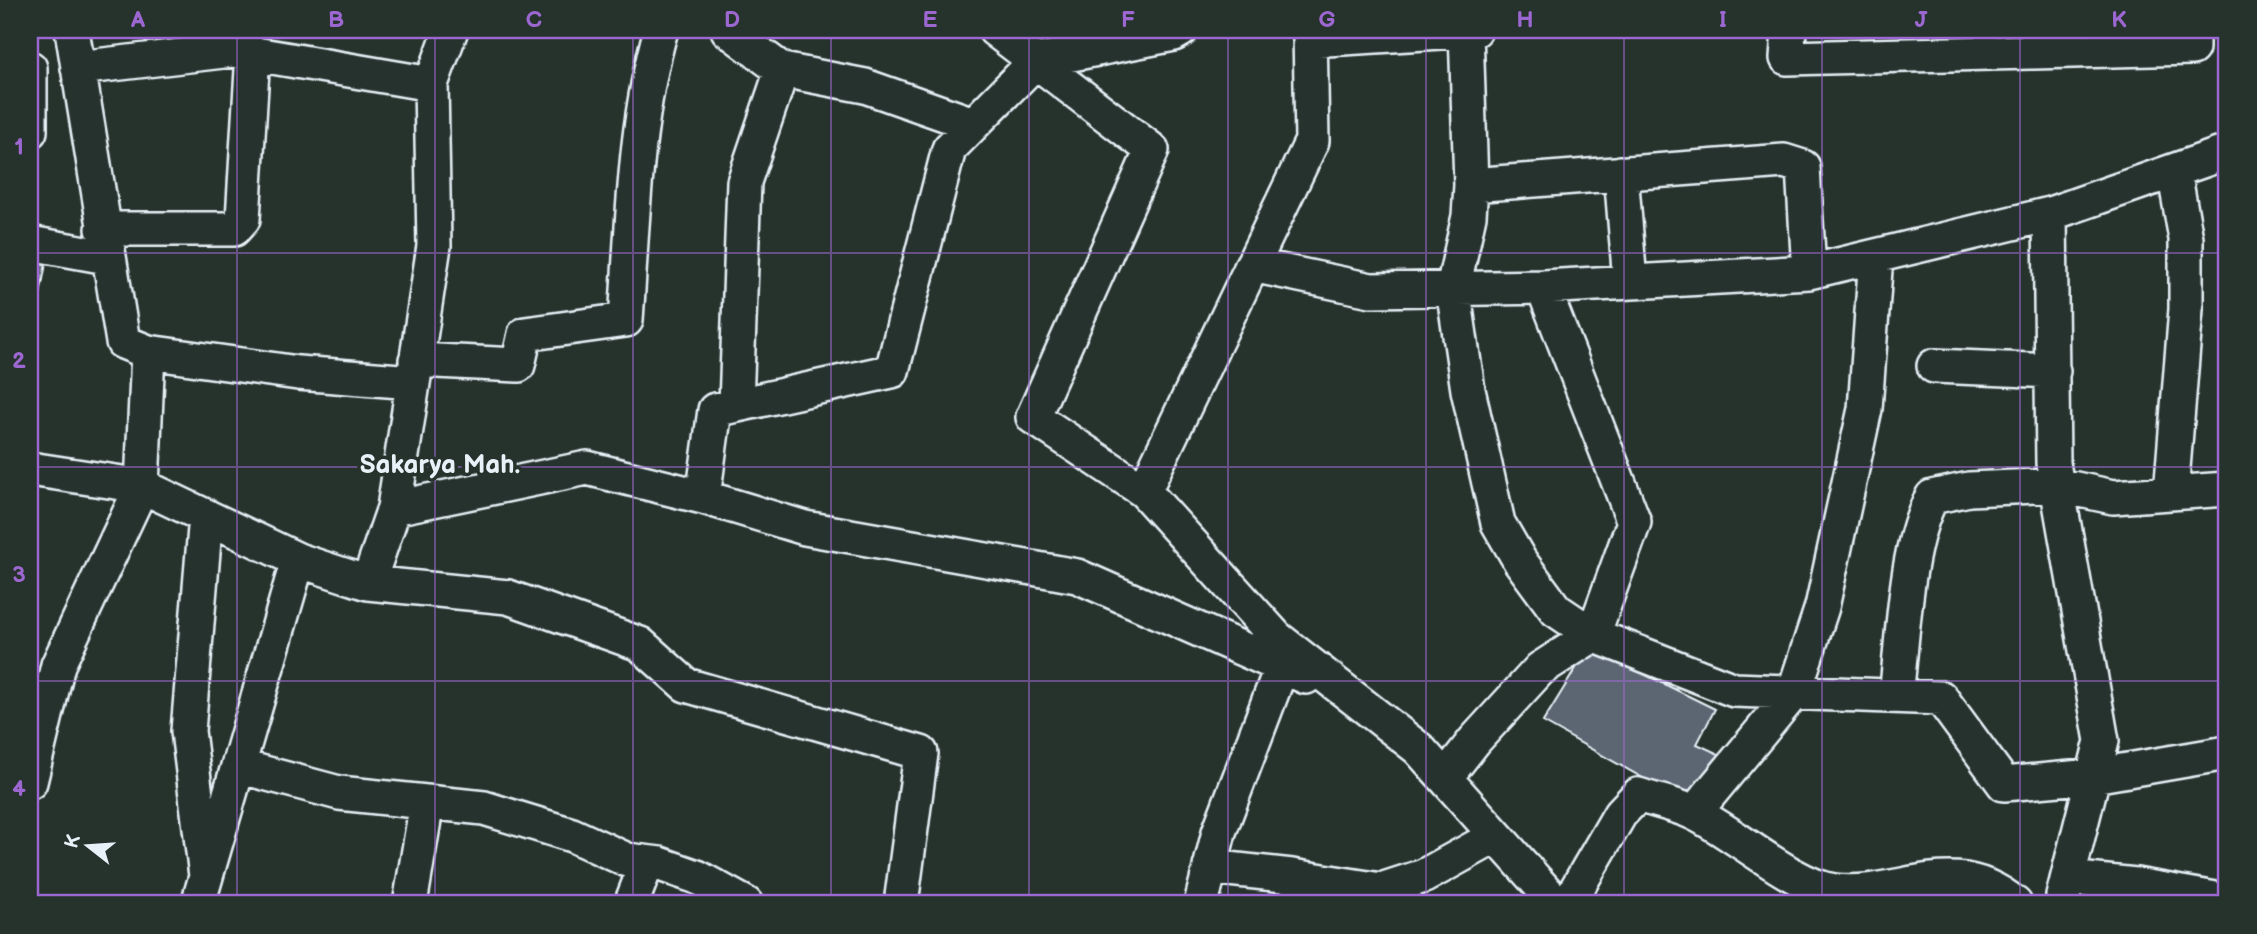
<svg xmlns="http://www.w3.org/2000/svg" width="2257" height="934" font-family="'Balsamiq Sans',sans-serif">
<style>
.building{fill:#5c6673;stroke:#e8f1f8;stroke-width:2}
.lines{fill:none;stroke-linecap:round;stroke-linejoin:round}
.street-casing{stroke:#e8f1f8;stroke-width:38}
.street{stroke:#26332d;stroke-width:33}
.grid{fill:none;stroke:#9c67d0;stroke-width:2;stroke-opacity:0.55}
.labels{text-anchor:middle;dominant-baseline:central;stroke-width:7;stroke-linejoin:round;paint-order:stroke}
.district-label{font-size:26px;font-weight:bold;fill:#e8f1f8;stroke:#26332d}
.neatline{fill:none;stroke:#9c67d0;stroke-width:2.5}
.grid-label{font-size:23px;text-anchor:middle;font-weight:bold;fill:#9c67d0}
</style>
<rect width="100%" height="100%" fill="#26332d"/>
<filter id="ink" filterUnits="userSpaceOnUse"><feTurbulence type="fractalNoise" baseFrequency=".0143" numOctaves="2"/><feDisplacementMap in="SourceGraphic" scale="14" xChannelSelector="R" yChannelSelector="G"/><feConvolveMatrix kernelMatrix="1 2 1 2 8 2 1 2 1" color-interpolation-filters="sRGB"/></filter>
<g filter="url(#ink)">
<path class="building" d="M30,250l18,3 -16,84 -2,-1z
M1589,647l126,62 -18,35 24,11 -37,46 -141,-79z"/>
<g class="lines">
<defs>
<path id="street" d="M728,30l54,40 83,16 108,38
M995,30l157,120 -119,267 111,74 133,147 142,111 138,155
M1466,30l5,155 -2,31 -16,72 15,102 30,133 22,38 36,49 37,25 141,55 207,8 63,86 89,-8 134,-23
M1789,30l-2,28 405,-10v-18
M1310,40l165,-10
M30,68v63
M78,68l154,-18 199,34
M1621,173l9,109
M1471,185l313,-24 19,6 6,105
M2050,214l3,249 49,278 -39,155 2,8
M103,229h131l9,-10 10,-166
M30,243l77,14
M1252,265l119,25 172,-3 266,-15 241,-58 177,-62
M148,352l150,21 115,9
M416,360l102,5 7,-31 101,-14c7,-97 8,-197 35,-290
M1934,366l119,5
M736,405l8,-223 38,-112
M30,469l112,17 156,74 70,23 140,14 132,47 46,41 235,68 -20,151
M1144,491l168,-350 -2,-111
M2171,493l15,-184v-70l-12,-68
M703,497l12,-87 177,-39 57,-222 87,-88 138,-27 7,-4
M394,508l193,-40 116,29 102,31 272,48 229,101
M206,516l-18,215 18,145
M368,583l26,-75 40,-262 -3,-162 20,-54
M1896,696c7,-57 9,-151 36,-199l37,-8 88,-4 56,12 114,-8
M238,766l101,27 145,15 88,27 55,25 33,4 37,13 49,27
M1445,778l30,-38 65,-71 53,-34 41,-113 -91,-235
M30,782l28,-117 84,-179 6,-134 -25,-10 -51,-312
M1694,813l100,-121 28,-85 43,-198 11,-153
M1210,867l82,9 89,14 43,-14 72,-40
M2068,878l68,7 91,16
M198,904l100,-344
M410,904l17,-102
M631,904l16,-41
M1201,904l18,-72 63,-166
M1568,904l52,-90 18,-19c18,6 39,10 56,18 40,19 99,73 141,78 67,7 118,-39 180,13"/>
</defs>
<use href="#street" class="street-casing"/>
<use href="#street" class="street"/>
</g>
</g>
<path class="grid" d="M237,30v874M435,30v874M633,30v874M831,30v874M1029,30v874M1228,30v874M1426,30v874M1624,30v874M1822,30v874M2020,30v874M30,253h2197M30,467h2197M30,681h2197"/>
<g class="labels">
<g class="district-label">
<text x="440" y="465">Sakarya Mah.</text>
</g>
</g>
<rect width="2257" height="934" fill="none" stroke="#26332d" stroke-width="77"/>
<g transform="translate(88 846) rotate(287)" stroke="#26332d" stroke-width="5" paint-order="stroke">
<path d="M0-5L12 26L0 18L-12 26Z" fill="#e8f1f8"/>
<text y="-10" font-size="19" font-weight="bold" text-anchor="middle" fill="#e8f1f8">K</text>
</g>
<rect x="38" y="38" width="2180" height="857" class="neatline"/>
<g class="grid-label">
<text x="138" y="27">A</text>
<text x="336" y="27">B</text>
<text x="534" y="27">C</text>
<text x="732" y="27">D</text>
<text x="930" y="27">E</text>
<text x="1128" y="27">F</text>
<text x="1327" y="27">G</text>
<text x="1525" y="27">H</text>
<text x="1723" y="27">I</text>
<text x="1921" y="27">J</text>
<text x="2119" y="27">K</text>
<text x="19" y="154">1</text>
<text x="19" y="368">2</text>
<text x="19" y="582">3</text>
<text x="19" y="796">4</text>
</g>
</svg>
